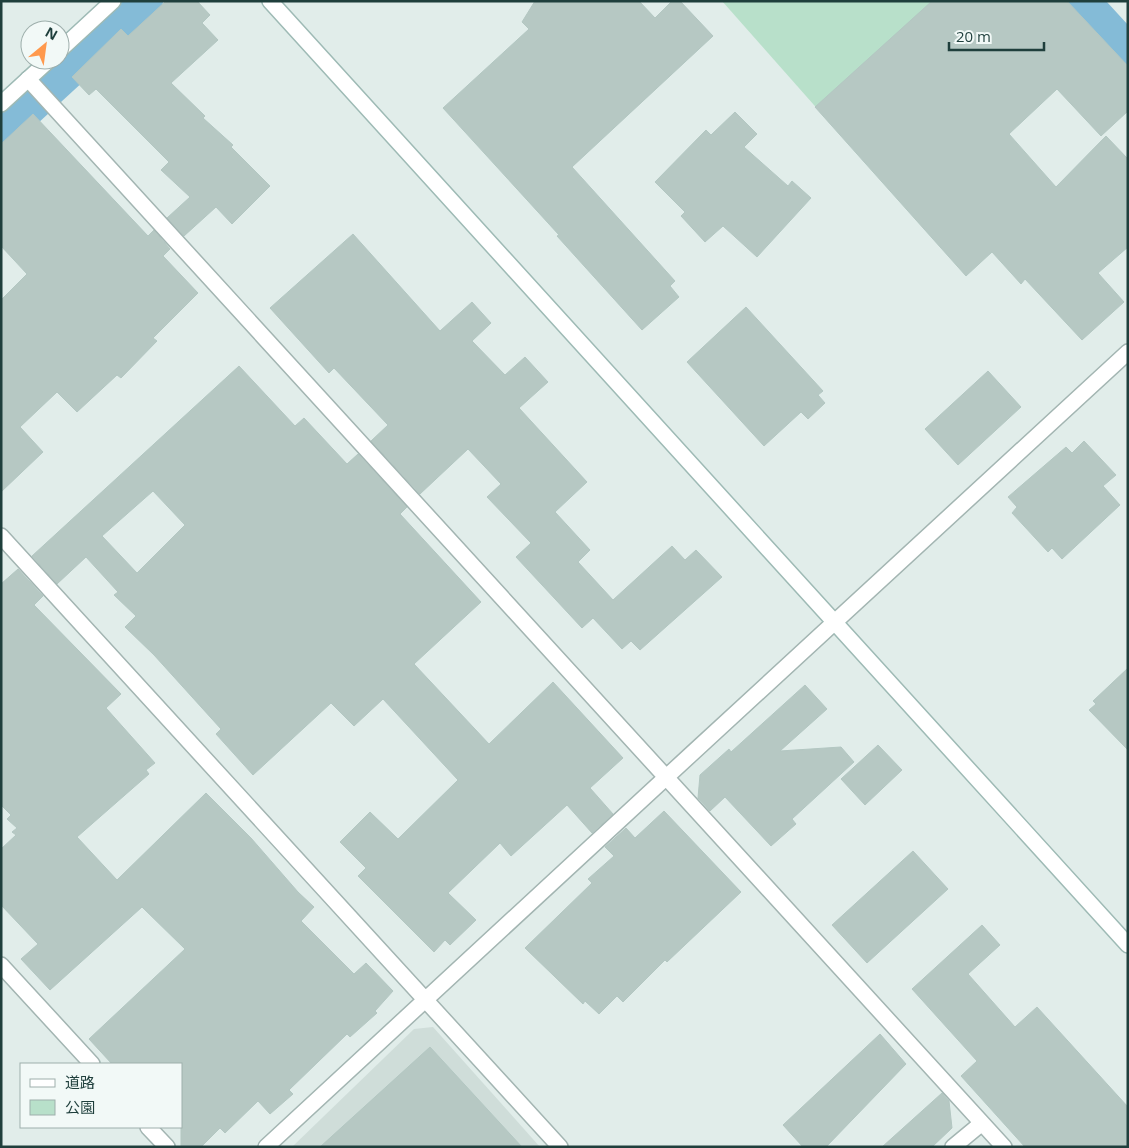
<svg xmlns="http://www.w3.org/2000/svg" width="1129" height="1148" font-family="'Open Sans','Noto Sans JP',sans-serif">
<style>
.built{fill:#cfddd9}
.green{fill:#b8e0ca}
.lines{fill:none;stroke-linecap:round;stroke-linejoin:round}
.canal{stroke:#84bbd7;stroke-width:34}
.building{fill:#b6c8c3;stroke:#b3c7c2;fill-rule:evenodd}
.street-casing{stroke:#a3b5b2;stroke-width:18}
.secondary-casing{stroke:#9ebab5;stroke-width:18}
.street{stroke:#fff;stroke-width:15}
.secondary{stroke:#fff;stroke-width:15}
</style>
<rect width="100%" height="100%" fill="#e1edea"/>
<path class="built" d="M433,1027l107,120h-248l122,-118z"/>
<path class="green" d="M722,1h241l-134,121z"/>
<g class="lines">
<path class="canal" d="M1083,1l45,49
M1,134l145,-133"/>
</g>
<path class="building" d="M166,1h31l13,14 -8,8 16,17 -47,43 34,33 -2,2 30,27 -2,2 39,39 -38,38 -16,-17 -32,29 -17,-18 23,-21 -29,-27 8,-8 -73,-73 -7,6 -17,-18 49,-48 7,7z
M535,1h104l16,17 17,-17h8l33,35 -141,131 103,114 -5,5 9,11 -37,33 -85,-94 2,-1 -116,-127 86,-79 -7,-7z
M932,1h135l61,65v45l-27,25 -44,-47 -48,45 47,53 50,-51 22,23v88l-30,26 26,29 -42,38 -57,-61 -4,5 -29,-32 -26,24 -151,-169z
M735,112l22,22 -13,13 44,39 4,-5 19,17 -54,59 -34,-31 -18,16 -24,-26 4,-4 -30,-30 51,-52 5,5z
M33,114l115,122 6,-6 16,19 -7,7 35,37 -45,45 4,3 -36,37 -4,-3 -40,37 -20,-20 -37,35 23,25 -42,40v-192l26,-26 -26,-28v-102z
M353,234l87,97 32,-29 19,21 -19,18 33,34 20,-18 23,25 -29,26 68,74 -32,30 35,38 -12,12 35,38 59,-54 13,14 11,-10 26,27 -82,73 -9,-9 -9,8 -29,-31 -11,10 -66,-71 15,-14 -44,-46 14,-13 -33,-35 -48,45 -49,-53 17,-16 -54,-57 -5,5 -59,-65z
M746,307l77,84 -5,4 7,8 -17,16 -7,-7 -37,34 -77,-84z
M239,366l56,60 9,-8 43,46 11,-10 49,53 -7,7 81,88 -67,62 75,80 64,-62 70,76 -33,30 23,26 -21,19 -25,-28 -56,51 -11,-13 -52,50 28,27 -26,25 -5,-5 -11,12 -76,-76 8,-8 -26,-26 30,-30 28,27 60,-59 -75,-81 -29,27 -23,-23 -78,72 -37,-41 5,-5 -67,-74 -29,-28 11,-11 -22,-21 4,-3 -32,-35 -29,27 -25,-28zM153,491l32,34 -48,48 -35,-37z
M988,371l33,36 -63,58 -33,-36z
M1084,441l32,34 -13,11 17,19 -58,54 -10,-11 -4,4 -36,-39 5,-6 -9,-10 58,-50 6,6z
M18,569l25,27 -9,9 87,89 -15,14 49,55 -9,7 3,4 -72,63 40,43 89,-87 45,45 47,54 16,15 -13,14 53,53 12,-11 27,28 -18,20 2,2 -27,24 -3,-3 -58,56 4,4 -23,20 -12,-13 -33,32 -5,-5 -19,19h-20v-83h-69l-23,-25 96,-90 -43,-42 -92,83 -29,-31 17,-15 -37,-39v-56l15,-14 -4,-3 5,-4 -10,-9 4,-4 -10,-10v-221z
M1128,668v82l-39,-40 7,-6 -3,-3z
M805,685l22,24 -47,42 61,-4 13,15 -62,57 4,5 -25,22 -46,-49 -15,14 -12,-13 2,-23 29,-26 2,3z
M878,745l24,25 -37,35 -24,-26z
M664,811l77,81 -74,70 -2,-2 -42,42 -6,-6 -18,18 -14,-13 -2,3 -58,-56 67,-65 -4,-4 26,-23 -9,-9 21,-19 9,10z
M913,851l35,38 -81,74 -35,-38z
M982,925l18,20 -32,29 47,53 22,-20 91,100v40h-103l-64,-71 16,-15 -65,-72z
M880,1034l26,30 -80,83h-23l-20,-22z
M430,1047l92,100h-202z
M942,1093l7,8 3,27 -20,19h-50z"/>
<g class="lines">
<defs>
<path id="street" d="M28,79l976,1068
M1,536l559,611
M1,965l91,99
M148,1127l19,20
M266,1147c288,-265 573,-531 862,-795
M953,1147l29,-24"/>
<path id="secondary" d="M270,1l858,944
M60,50l53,-49
M1,104l48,-44"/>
</defs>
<use href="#street" class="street-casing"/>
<use href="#secondary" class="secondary-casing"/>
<use href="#street" class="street"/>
<use href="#secondary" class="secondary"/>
</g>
<rect width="1129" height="1148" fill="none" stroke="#1f3f3c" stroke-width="5"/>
<rect x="20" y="1063" width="162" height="65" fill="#f2f9f7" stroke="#9eafac"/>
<rect x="30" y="1079" width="25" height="8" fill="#ffffff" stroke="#9eafac"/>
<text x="65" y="1088" font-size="15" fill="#1f3f3c">道路</text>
<rect x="30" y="1100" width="25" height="15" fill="#b8e0ca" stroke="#9eafac"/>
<text x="65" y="1113" font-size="15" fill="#1f3f3c">公園</text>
<g transform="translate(45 45) rotate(29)"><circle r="24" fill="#f2f9f7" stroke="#9eafac"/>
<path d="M0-4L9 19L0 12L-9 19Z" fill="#ff994d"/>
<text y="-8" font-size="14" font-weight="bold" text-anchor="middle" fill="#1f3f3c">N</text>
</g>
<path d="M949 42v8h95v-8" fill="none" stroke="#1f3f3c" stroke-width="2.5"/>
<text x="956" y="42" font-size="15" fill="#1f3f3c" stroke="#f2f9f7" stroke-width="4" paint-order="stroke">20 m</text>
</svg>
